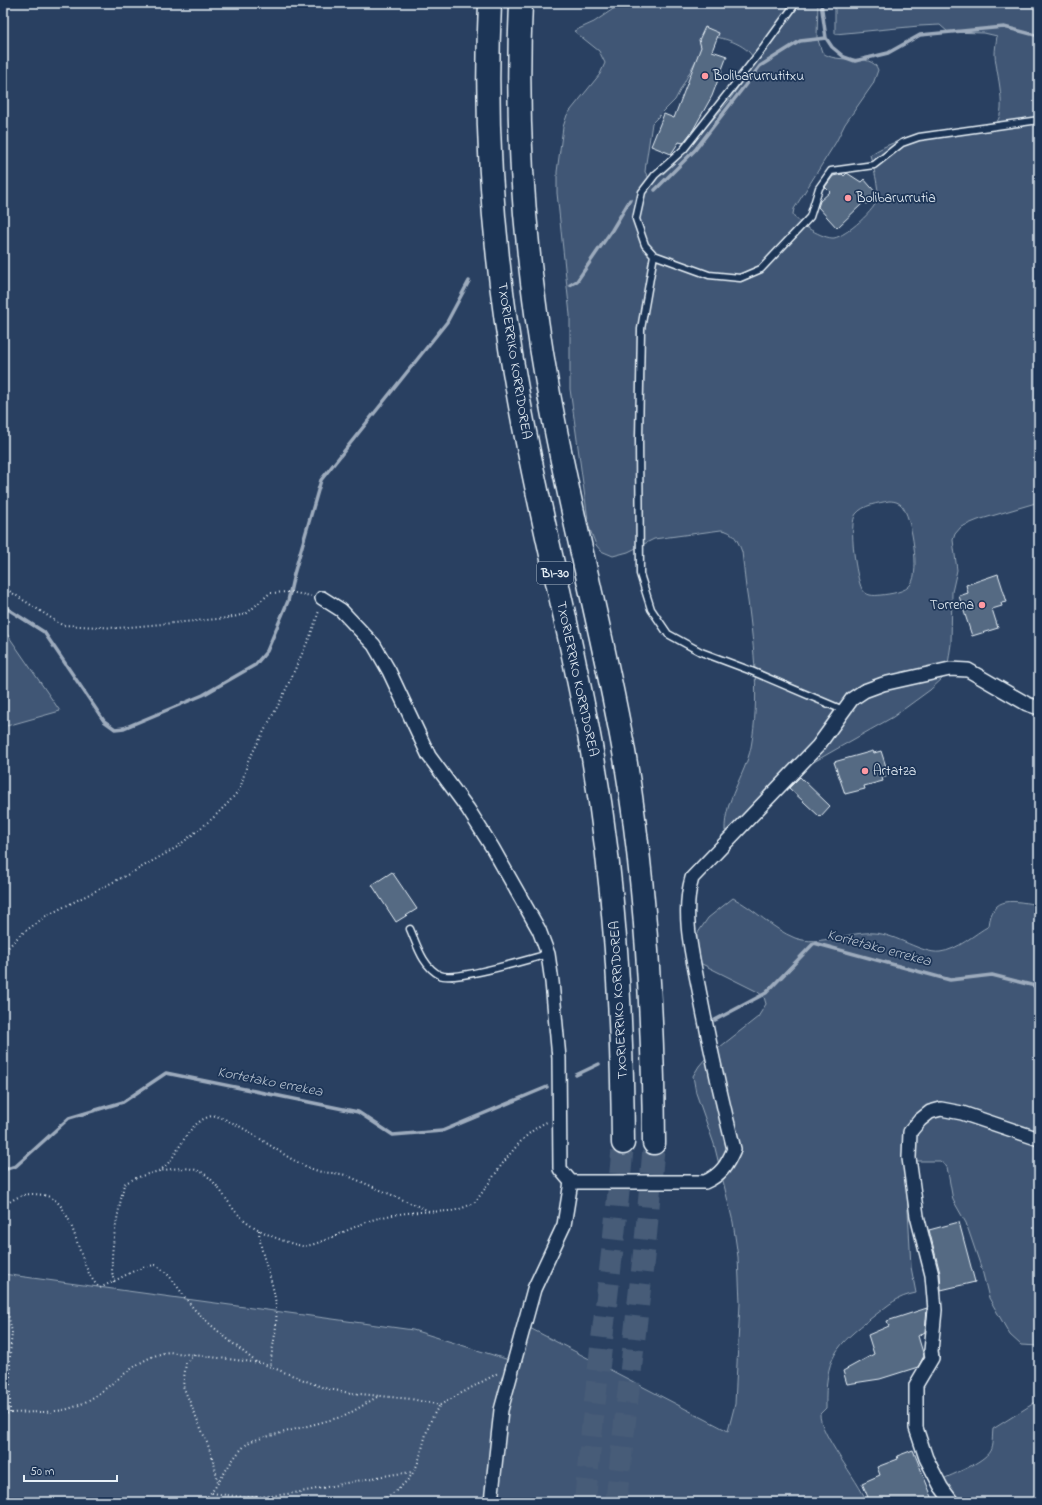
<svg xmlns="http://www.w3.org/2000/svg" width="1042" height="1505" font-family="'Indie Flower',sans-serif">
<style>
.green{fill:#415774;stroke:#94a4b6;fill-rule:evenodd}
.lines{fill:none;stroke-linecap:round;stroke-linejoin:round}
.stream{stroke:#9dabbd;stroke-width:3.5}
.building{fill:#556a83;stroke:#e8f1f8}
.motorway-tunnel{stroke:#465b78;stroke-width:22;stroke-dasharray:22 11;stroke-linecap:butt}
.service-casing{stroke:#e8f1f8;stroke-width:9}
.minor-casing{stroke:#e8f1f8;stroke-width:16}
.motorway-casing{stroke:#e8f1f8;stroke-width:25}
.path{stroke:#e8f1f8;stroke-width:2;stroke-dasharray:1 3;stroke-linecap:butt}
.service{stroke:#1d3557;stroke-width:6}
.minor{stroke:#1d3557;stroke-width:13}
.motorway{stroke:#1d3557;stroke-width:22}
.poi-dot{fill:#ff9aa2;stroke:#1d3557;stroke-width:1.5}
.labels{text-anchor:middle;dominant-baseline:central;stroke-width:3.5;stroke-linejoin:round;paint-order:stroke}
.shield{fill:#1d3557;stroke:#abb9c8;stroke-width:1}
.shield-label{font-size:13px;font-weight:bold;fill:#e8f1f8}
.poi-label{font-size:14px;fill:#e8f1f8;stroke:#1d3557;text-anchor:start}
.street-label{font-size:14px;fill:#e8f1f8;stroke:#1d3557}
.water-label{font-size:15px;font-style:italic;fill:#b6c2d0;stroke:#1d3557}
</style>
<rect width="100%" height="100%" fill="#294061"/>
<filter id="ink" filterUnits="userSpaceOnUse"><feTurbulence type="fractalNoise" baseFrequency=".025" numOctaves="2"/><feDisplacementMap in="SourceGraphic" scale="8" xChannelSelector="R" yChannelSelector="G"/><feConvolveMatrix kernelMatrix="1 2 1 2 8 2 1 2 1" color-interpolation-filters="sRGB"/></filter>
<g filter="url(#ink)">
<path class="green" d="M622,3h196l-1,34 5,15c14,14 50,-1 56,18l-5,14 -28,40 -9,18 -42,67 -1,5c4,10 31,25 41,24 12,-2 43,-29 44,-41 1,-8 -5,-33 -8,-42 35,-24 83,-24 124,-30 15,-12 2,-52 1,-70 0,-6 1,-12 2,-19l-13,-3 -36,-1 -8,-7 -21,1 -84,8v-31h204v499l-61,18 -17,7 -6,7 -2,6 4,30 -5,22 -1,52 -4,27 -4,7 -13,12 -37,27 -97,55 -63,55 -8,4c-1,-31 20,-55 26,-84 9,-49 3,-98 -3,-146 -3,-17 -4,-33 -6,-49 -4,-11 -8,-21 -21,-22l-67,9 -26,13 -15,4 -12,-5 -5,-6 -7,-18 -19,-138v-74l-13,-122v-21l6,-45 4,-12 33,-41 5,-11 -6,-12 -25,-20 20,-9zM714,37c13,1 41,11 40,27l-26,38 -51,59 -15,14 -7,3h-6l-4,-6 1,-9 6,-40 23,-23 29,-55zM889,501c7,0 12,2 15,8 8,13 16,62 7,75 -5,8 -21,10 -30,11 -8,1 -15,1 -19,-6 -6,-11 -14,-65 -6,-75 7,-9 22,-11 33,-13z
M3,630l2,1 55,80 -57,16z
M733,898c22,11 39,31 62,40 25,9 53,-7 79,-5 22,1 48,21 66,19 18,-2 34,-18 49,-26 3,-32 25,-25 50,-21v441l-18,-1 -11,-10 -21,-37 -7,-28 -16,-47 -13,-23 -6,-33 -7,-6h-25l-9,11 5,95 5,26c-20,4 -26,11 -42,23 -39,30 -49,41 -48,92l-6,6c-1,19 38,66 47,88h-864v-228l410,56 96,30 15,-35 204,106 7,-27 5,-101 -2,-46 -5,-35 -19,-78 -18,-51 -3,-17 6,-10 7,-8 52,-41 8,-13 -2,-7 -6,-5 -56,-28 -4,-4 -5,-20 15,-22z
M1039,1400v102h-82l-16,-22c12,-6 42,-17 49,-29 3,-6 2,-14 3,-22z"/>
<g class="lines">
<path class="stream" d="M821,3l5,35 6,9 12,10 11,4 33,-8 32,-18 84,-8 35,9
M655,190l40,-40 65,-84 40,-25 26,-3
M570,285l7,-4 35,-51 18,-30
M3,606l41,26 60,89 11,8 9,-1 79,-33 52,-30 12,-14 21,-50 6,-27 27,-94 126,-158 22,-41
M715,1020l51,-27 48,-50 136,37 42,-5 47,12
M576,1075l23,-11
M3,1170l13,-4 53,-48 54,-16 43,-29 192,39 35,23 49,-4 105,-44"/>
</g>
<path class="building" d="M705,27l14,6 -7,18 15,5 -15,40 -19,34 -10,13 -4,-1 -8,12 -20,-8 13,-32 10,4 27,-71 -2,-7z
M847,173l14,9 3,-3 13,15 -10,10 -3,-2 -27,26 -19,-21 2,-6 10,-9 -5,-5 8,-11 9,-2 2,2z
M998,574l9,28 -6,1 1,3 -10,3 6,19 -26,8 -13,-40 9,-3 -2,-8z
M873,751l1,2 7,-2 8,25 -7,2 1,3 -19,5 1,3 -20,5 -11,-32z
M800,777l30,29 -10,11 -31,-29z
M392,872l25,37 -21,13 -24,-37z
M959,1222l16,60 -34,8 -1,-17 -11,-43z
M927,1308l-2,24 -7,4 6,20 -6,11 -38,12 -33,5 -4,-13 31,-17 -6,-19 21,-9 -2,-5z
M913,1450l21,52h-64l-8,-19 18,-8 -3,-8 21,-8 -1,-3z"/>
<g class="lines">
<path class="motorway-tunnel" d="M585,1502c10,-120 28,-239 38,-359
M616,1502l30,-267 8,-92"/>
<defs>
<path id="service" d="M796,3l-32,44 -80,102 -29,26 -13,17 -6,27 9,26 9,10 55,20 31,3 21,-9 49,-52 9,-29 12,-17 43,-6 28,-22 17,-6 120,-17
M654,255l-13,74 -2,109 1,136 11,35 17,25 33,18 48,18 94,40
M410,929c7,16 13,38 30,46 14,7 89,-16 108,-21"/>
<path id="minor" d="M322,598l19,12 33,35 15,26 40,85 39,53 24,38 47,83 9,24 4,28 7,76 1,111 11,13 -7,43 -30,64 -33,121 -10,92
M571,1182h134c16,-7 22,-17 29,-33 -13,-51 -24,-102 -34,-154 -7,-37 -19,-80 -8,-117l126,-132 34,-47 12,-8 19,-7 67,-15 18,1 59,34 12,4
M952,1502l-11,-15 -15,-29 -10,-30v-43l16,-27 -1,-7 4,-41 -3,-35 -15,-59 -8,-58 1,-26 10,-12 10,-8 11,-3 21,4 77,26"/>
<path id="motorway" d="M490,3c-6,128 4,260 27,386 21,122 54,241 75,363 23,131 30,258 31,391
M521,3c-6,127 4,255 26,380 21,122 54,241 76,363 23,131 30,264 31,397"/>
</defs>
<use href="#service" class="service-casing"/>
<use href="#minor" class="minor-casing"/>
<use href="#motorway" class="motorway-casing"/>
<path class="path" d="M3,587l59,38 56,3 110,-10 18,-4 24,-21 20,-1 21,4
M3,953l17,-18 26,-19 91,-46 40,-23 36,-29 15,-15 12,-14 8,-28 34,-63 29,-64 8,-23
M159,1171c19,-12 23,-39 43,-51 3,-2 10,-5 14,-4 5,1 12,5 17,7 29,14 54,38 85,48 10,3 20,1 30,5l81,35
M3,1206c16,-10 21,-14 40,-11 34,5 32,72 57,93l42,-21 13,-2c18,9 26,30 40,45 19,19 40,35 61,52
M259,1230c1,28 16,51 17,78 2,20 -4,39 -6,58
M114,1282c-7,-25 5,-71 10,-98 16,-10 57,-21 75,-13 14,5 27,29 36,40 16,18 44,30 67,35 12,2 54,-21 70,-26 15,-5 32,-7 48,-8 24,-2 32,3 55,-10 20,-25 42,-67 72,-80
M3,1306l5,8 4,18 -2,22v59
M194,1354l-8,9 -3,23 25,59 6,18 4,19
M3,1414c20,-3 50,0 68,-6 36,-11 59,-50 98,-56l92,11 63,25 26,5 61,6 29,6 58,-32
M212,1493c15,2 31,5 46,4 52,-3 103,-20 155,-25
M202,1502c20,-17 27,-46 49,-61l94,-25 32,-19
M379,1502c15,-9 31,-20 38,-37 8,-21 8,-40 23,-60"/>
<use href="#service" class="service"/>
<use href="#minor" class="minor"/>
<use href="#motorway" class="motorway"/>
</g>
</g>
<g class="poi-dot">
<circle cx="705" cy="76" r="4"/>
<circle cx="848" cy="198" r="4"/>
<circle cx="982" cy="605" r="4"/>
<circle cx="865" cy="771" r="4"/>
</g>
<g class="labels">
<rect class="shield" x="537" y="562" width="36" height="22" rx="3"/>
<g class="shield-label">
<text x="555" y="573">BI-30</text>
</g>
<g class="poi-label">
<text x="713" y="76">Bolibarurrutitxu</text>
<text x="856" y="198">Bolibarurrutia</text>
<text x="974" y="605" text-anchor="end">Torrena</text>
<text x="873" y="771">Artatza</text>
</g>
<g class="street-label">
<text transform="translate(514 361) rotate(81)">TXORIERRIKO KORRIDOREA</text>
<text transform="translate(577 679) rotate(78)">TXORIERRIKO KORRIDOREA</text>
<text transform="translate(619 1000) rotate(-93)">TXORIERRIKO KORRIDOREA</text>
</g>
<g class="water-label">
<text transform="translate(879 948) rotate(15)">Kortetako errekea</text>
<text transform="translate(270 1082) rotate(11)">Kortetako errekea</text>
</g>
</g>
<rect width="1042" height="1505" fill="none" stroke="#1d3557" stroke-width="16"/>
<rect x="8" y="8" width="1026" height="1489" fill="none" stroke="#e8f1f8" stroke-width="1.5" filter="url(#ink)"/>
<path d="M24 1475v6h93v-6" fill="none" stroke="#e8f1f8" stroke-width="2"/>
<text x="30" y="1475" font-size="12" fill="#e8f1f8" stroke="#1d3557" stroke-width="3" paint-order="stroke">50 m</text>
</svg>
